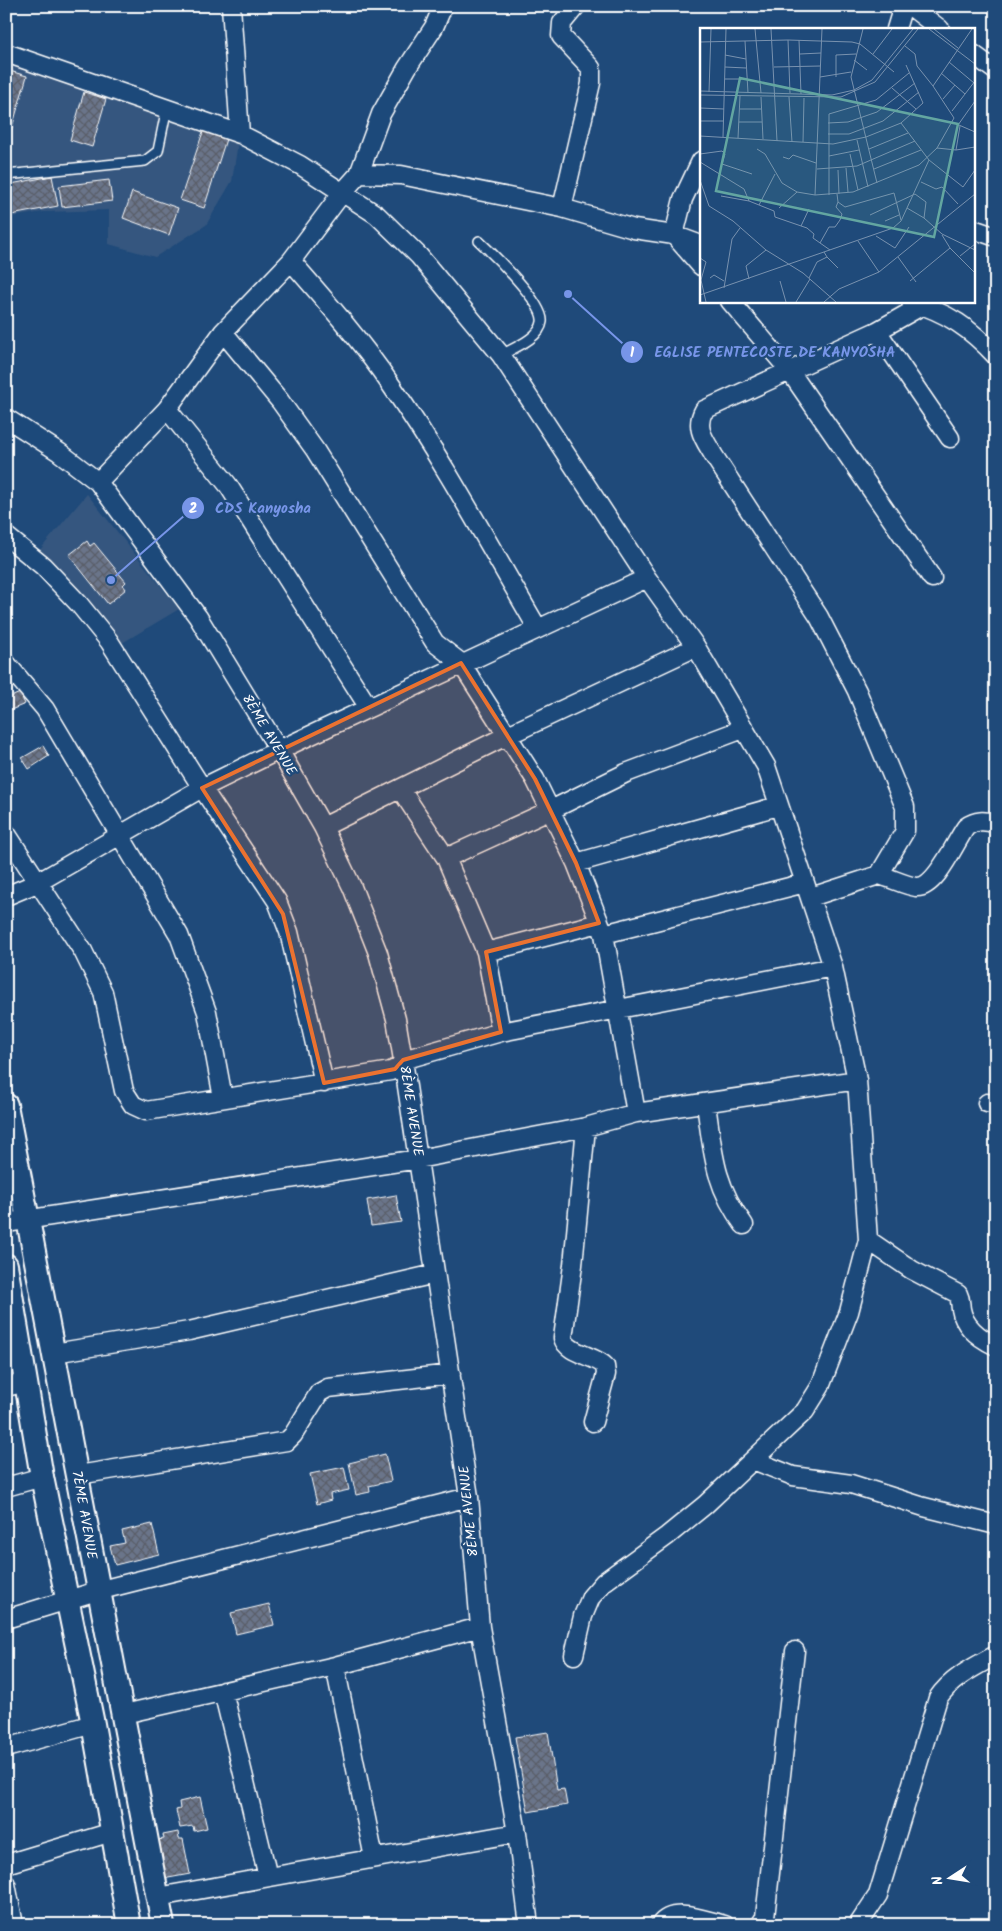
<svg xmlns="http://www.w3.org/2000/svg" width="1002" height="1931" font-family="Kalam,sans-serif">
<style>
.built{fill:#36577f}
.building{fill:url(#building-cross-hatch);stroke:#fff}
.lines{fill:none;stroke-linecap:round;stroke-linejoin:round}
.service-casing{stroke:#fff;stroke-width:12}
.minor-casing{stroke:#fff;stroke-width:21}
.tertiary-casing{stroke:#fff;stroke-width:26}
.service{stroke:#1f4a7a;stroke-width:9}
.minor{stroke:#1f4a7a;stroke-width:18}
.tertiary{stroke:#1f4a7a;stroke-width:22}
.marked{fill:#eb7230;fill-opacity:0.2;stroke:#eb7230;stroke-width:4;stroke-linejoin:round}
.labels{text-anchor:middle;dominant-baseline:central;stroke-width:4.5;stroke-linejoin:round;paint-order:stroke}
.street-label{font-size:14px;fill:#fff;stroke:#1f4a7a}
.inset-road{fill:none;stroke:#7992af;stroke-width:1}
.view{fill:#63a6a1;fill-opacity:0.15;stroke:#63a6a1;stroke-width:2.5}
.inset-edge{fill:none;stroke:#fff;stroke-width:2.5}
.leader{fill:none;stroke:#7795e8;stroke-width:2}
.callout-dot{fill:#7795e8;stroke:#1f4a7a;stroke-width:2}
.mark-label{font-size:15px;text-anchor:middle;font-weight:bold;fill:#fff}
.callout-label{font-size:15px;text-anchor:middle;font-weight:bold;fill:#7795e8;stroke:#1f4a7a;stroke-width:4.5;stroke-linejoin:round;paint-order:stroke}
</style>
<defs>
<pattern id="building-cross-hatch" width="8" height="8" patternUnits="userSpaceOnUse" patternTransform="scale(1.25)"><rect width="8" height="8" fill="#6b748a"/><path d="M0 0l8 8M0 8l8-8" fill="none" stroke="#5a5e68"/></pattern>
</defs>
<rect width="100%" height="100%" fill="#1f4a7a"/>
<filter id="ink" filterUnits="userSpaceOnUse"><feTurbulence type="fractalNoise" baseFrequency=".02" numOctaves="2"/><feDisplacementMap in="SourceGraphic" scale="10" xChannelSelector="R" yChannelSelector="G"/><feConvolveMatrix kernelMatrix="1 2 1 2 8 2 1 2 1" color-interpolation-filters="sRGB"/></filter>
<g filter="url(#ink)">
<path class="built" d="M6,57l233,79 -7,45 -26,44 -51,32 -46,-13v-34l-66,2 -37,6z
M87,494l92,115 -57,34 -83,-92z"/>
<path class="building" d="M6,70l21,6 -21,72z
M84,92l22,7 -14,48 -22,-7z
M204,129l23,7 -23,72 -24,-8z
M52,176l6,30 -52,10v-31z
M109,180l3,21 -50,6 -3,-21z
M132,192l46,16 -9,27 -46,-17z
M87,541l3,5 4,-3 32,39 -3,3 3,4 -18,15 -39,-49z
M8,677l5,10 -7,4v-13z
M20,693l5,11 -19,8v-13z
M43,746l6,10 -20,13 -7,-11z
M396,1195l5,27 -30,4 -4,-26z
M385,1454l6,27 -22,5 1,6 -14,3 -7,-32z
M344,1467l5,23 -19,4 1,6 -14,4 -7,-30z
M152,1524l7,30 -44,11 -5,-19 15,-3 -3,-12z
M269,1604l5,21 -38,9 -5,-21z
M548,1732l9,58 7,-1 3,16 -39,7 -13,-75z
M200,1797l7,31 -13,3 -1,-5 -13,2 -4,-18 4,-1 -1,-7z
M178,1832l1,7h4l7,35 -27,5 -12,-38 13,-2 -1,-4z"/>
<g class="lines">
<defs>
<path id="service" d="M6,175l139,-14 13,-10 9,-44
M479,241c13,12 66,63 63,81 -2,16 -28,26 -41,33"/>
<path id="minor" d="M231,6l9,128
M910,6l30,23
M896,29l7,-23
M6,53l234,81 60,31 77,50 42,41 82,99 146,223 49,69 70,119 67,201 24,113 11,160 -19,72 -29,75 -15,24 -100,94 -38,31 -63,46 -13,15 -8,19 -9,39
M973,54l23,17
M701,161l-18,38 -9,36 27,31
M359,174l42,1 161,33 72,21 40,6 27,10
M562,208l29,-125v-15l-30,-32 1,-13 14,-17
M973,229l23,8
M291,261c35,40 70,80 100,124 54,78 99,162 147,244
M730,301l59,69 143,208
M911,302c36,10 60,27 85,54
M877,331l73,107
M223,332l57,69 35,49 120,193 26,20 74,116 41,84 28,71 32,179
M167,409l61,76 141,223
M6,418l53,34 39,30 100,135 81,133 44,77 29,60 26,66 18,66 7,41 66,437 11,130 37,206 12,92
M98,482l69,-73 56,-77 68,-71 51,-68 17,-19 22,-60 26,-46 27,-41 9,-21
M6,536l37,30 36,38 30,37 93,147 75,113 12,31 35,151
M6,663l39,46 134,226 28,77 16,86
M401,790l45,68 40,94 15,80
M323,827l183,-91 190,-89
M6,833l77,118 20,41 21,99 9,14 13,6 245,-40 8,-4 4,-7 98,-28 332,-65
M446,858l105,-48 75,-37 117,-44
M576,863l202,-57
M879,875c12,3 25,10 37,12 20,2 39,-45 50,-60 10,-7 18,-7 30,-3
M6,896l31,-13 165,-95 77,-38 368,-172
M811,897l68,-22 26,-44v-24l-48,-116 -38,-74 -105,-161c-9,-16 -20,-28 -10,-46l173,-79 46,-26
M604,934l201,-51
M486,952l113,-29
M987,1103l9,2
M706,1104c7,48 8,81 38,121
M586,1127l-13,138 -10,73c4,16 32,17 42,28l1,8 -13,48
M6,1223l412,-64 168,-32 50,-14 221,-33
M868,1240l44,30 46,24c3,6 2,9 3,15 3,18 20,30 35,37
M54,1353l135,-22 246,-57
M6,1387l20,-5
M753,1460l40,16 58,8 73,23 72,18
M78,1475l209,-34 6,-6 26,-42 9,-5 123,-14
M6,1487l36,-10
M6,1619l91,-28 372,-94
M335,1666l39,192
M223,1691l45,186
M124,1714l211,-48 145,-39
M6,1748l87,-24
M6,1864l106,-32
M6,1884l8,41
M158,1897l359,-64
M660,1925c13,-19 46,-4 65,0
M760,1925l5,-8 30,-266
M858,1925l20,-30 60,-197c13,-20 38,-32 58,-43"/>
<path id="tertiary" d="M6,1105l157,820
M6,1265l36,212 51,247 36,201"/>
</defs>
<use href="#service" class="service-casing"/>
<use href="#minor" class="minor-casing"/>
<use href="#tertiary" class="tertiary-casing"/>
<use href="#service" class="service"/>
<use href="#minor" class="minor"/>
<use href="#tertiary" class="tertiary"/>
</g>
</g>
<path class="marked" d="M461,663l74,116 41,84 23,60 -113,29 15,80 -98,28 -8,9 -71,14 -41,-169 -81,-126z"/>
<g class="labels">
<g class="street-label">
<text transform="translate(269 735) rotate(59)">8ÈME AVENUE</text>
<text transform="translate(411 1111) rotate(81)">8ÈME AVENUE</text>
<text transform="translate(469 1511) rotate(-96)">8ÈME AVENUE</text>
<text transform="translate(84 1515) rotate(80)">7ÈME AVENUE</text>
</g>
</g>
<g transform="translate(700 28)">
<rect width="275" height="275" fill="#1f4a7a"/>
<path class="inset-road" d="M55,1l6,64M71,1l6,112M163,1l-12,48 26,106M229,1l46,35M234,1l24,19M88,12l2,53M99,12l2,54M45,13l3,52M0,14l88,-2 64,2 8,2 34,28M205,18l10,8 2,12 16,20M100,26l21,-1M173,26l19,-25M25,27l21,4M154,32l13,10M249,34l25,21M25,39l21,1M74,39l46,-1M241,45l24,21M120,49l31,-5M136,49v-22l20,-1M25,51h22M192,60l24,21M0,63l132,4 22,-5 18,-10 41,-51M9,64l2,-63M0,67l141,2 34,-15 43,-53M61,69l2,42M89,69l3,45M243,71l12,-14M0,80l24,1M40,81h21M252,83l23,-30M0,93h24M39,94h23M252,94l23,10M128,95l20,-1 29,-10 38,-29M201,95l28,37 34,27 12,-17M258,97l17,-24M128,106h21l34,-13 36,-29M0,108l133,8 33,-7 35,-14 22,-20 -17,-38M23,109l3,-108M38,110l2,-42M157,112l11,47M103,114l1,-44M237,120l19,2 19,-3M57,121l8,5 17,29 15,9 18,3 38,-3 66,-27 18,-17 17,-30 -21,-32 39,-57M169,121l39,-16M256,122l4,-24M0,126l22,-3 3,3 -3,10 30,10M150,126l8,36M129,128l30,-6M83,129l6,2 4,-4 23,8M0,134l44,27 5,12 25,10 1,6 32,11 7,6 -1,4 17,12M146,140l2,24M117,141l40,-3 58,-25M174,141l47,-19M138,142l1,24M0,152l9,26 24,15 33,29 37,23 33,29M221,154l15,7 6,-2 16,17M137,166l1,8 7,5 49,-14 7,27M115,167l7,-166M129,167v-81l47,-14 33,-27M21,168l28,5M59,177l16,-31M79,180l18,-16M207,180l17,10M170,187l45,-21 11,8 -2,16 18,16 33,16M185,193l14,-6M101,198l8,-17M242,207l8,13 25,25M176,208l19,12 14,-21M158,213l21,31M120,215l9,-16h6l5,-7 2,-6 -6,-7 2,-5M260,228l15,-12M127,229l11,11M198,229l18,25M0,230l6,4 -5,18 5,22M10,250l4,-3 10,6M109,250l8,-16 10,-5 -3,-5M49,251l-3,-13 20,-16M80,253l6,21M210,253l40,-33M24,260l8,-49 8,-11M0,267l193,-67 8,-7 28,-61M96,274l14,-23M124,274l15,-13 40,-17 96,-78"/>
<path class="view" d="M40,50l218,46 -24,113 -218,-46z"/>
<rect width="275" height="275" class="inset-edge"/>
</g>
<path class="leader" d="M568 294L632 352M111 580L193 508"/>
<g class="callout-dot">
<circle cx="568" cy="294" r="5"/>
<circle cx="111" cy="580" r="5"/>
<circle cx="632" cy="352" r="12"/>
<circle cx="193" cy="508" r="12"/>
</g>
<g class="mark-label">
<text x="632" y="357">1</text>
<text x="193" y="513">2</text>
</g>
<g class="callout-label">
<text x="775" y="357">EGLISE PENTECOSTE DE KANYOSHA</text>
<text x="263" y="513">CDS Kanyosha</text>
</g>
<rect width="1002" height="1931" fill="none" stroke="#1f4a7a" stroke-width="25"/>
<rect x="12" y="12" width="977" height="1906" fill="none" stroke="#fff" stroke-width="2" filter="url(#ink)"/>
<g transform="translate(950 1878) rotate(258)" stroke="#1f4a7a" stroke-width="4" paint-order="stroke">
<path d="M0-4L9 19L0 12L-9 19Z" fill="#ffffff"/>
<text y="-8" font-size="14" font-weight="bold" text-anchor="middle" fill="#ffffff">N</text>
</g>
</svg>
